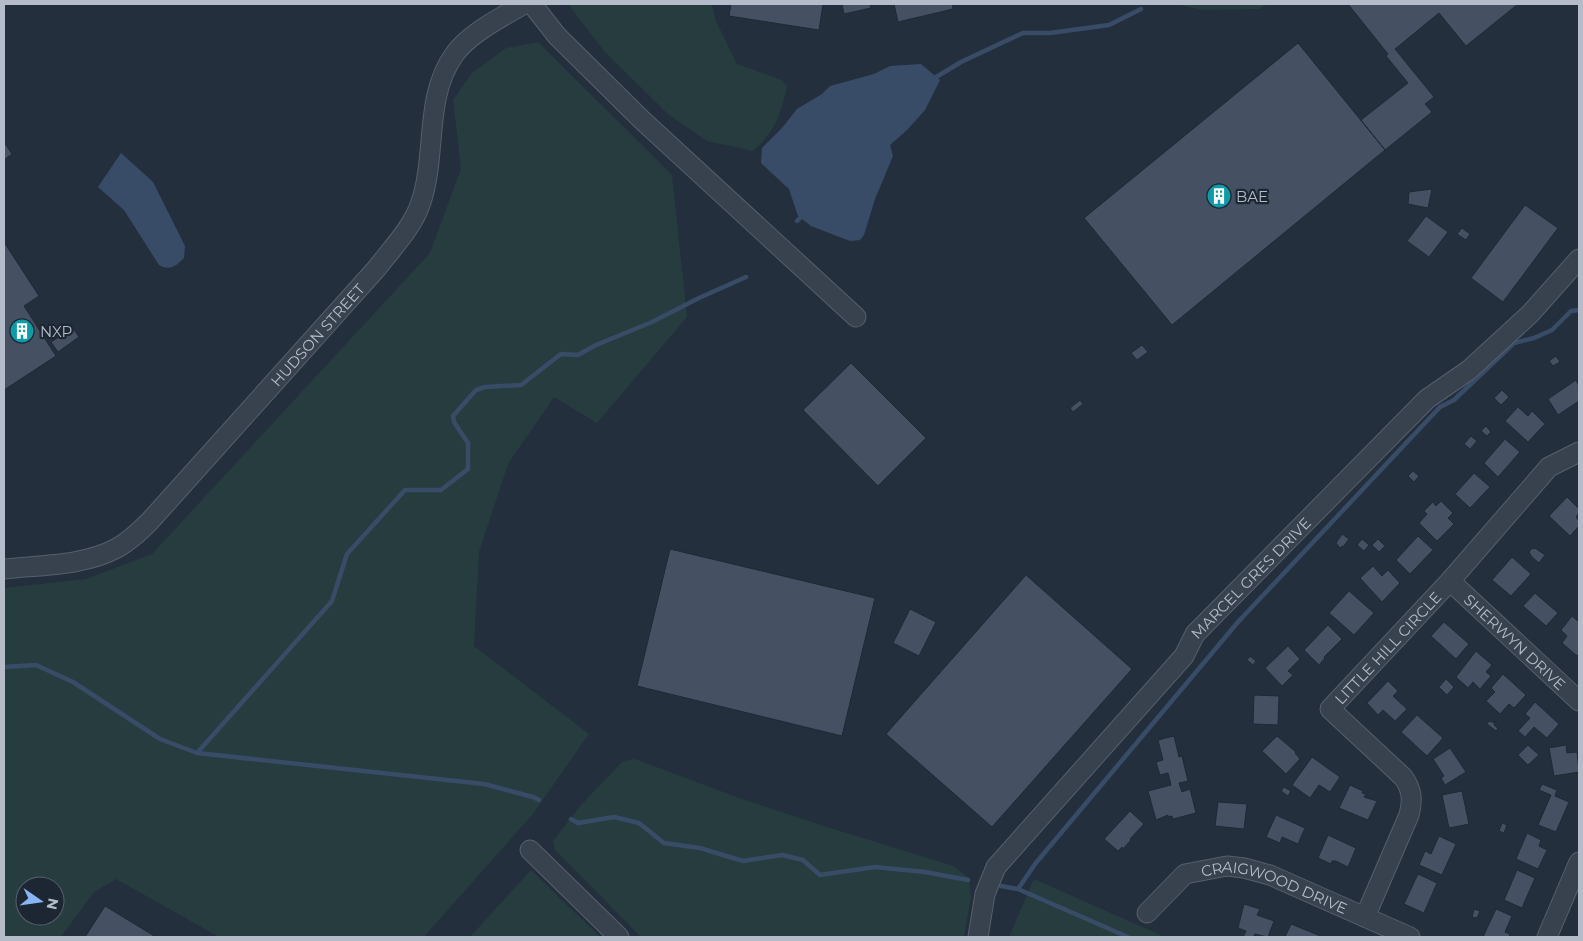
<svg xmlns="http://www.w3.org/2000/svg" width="1583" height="941" font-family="Montserrat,sans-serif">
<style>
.green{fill:#263c3f;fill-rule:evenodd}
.water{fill:#394c67}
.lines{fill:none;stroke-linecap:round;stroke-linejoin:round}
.stream{stroke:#394c67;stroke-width:4.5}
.building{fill:#455162;stroke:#1f2835}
.minor-casing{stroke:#565f6c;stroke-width:21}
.minor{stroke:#38414e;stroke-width:19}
.labels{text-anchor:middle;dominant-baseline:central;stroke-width:4.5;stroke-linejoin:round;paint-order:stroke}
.poi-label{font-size:15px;fill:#b4bcc9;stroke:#1d2633;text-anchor:start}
.street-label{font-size:15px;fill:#b4bcc9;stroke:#1d2633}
</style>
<rect width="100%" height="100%" fill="#242f3e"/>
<path class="green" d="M568,4h144l3,15 22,45 45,16 5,7c-6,27 -12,45 -34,64l-46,-10 -39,-27 -64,-63z
M1175,4h92l-8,5 -56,1z
M538,42l134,133 15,142 -90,106 -43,-26 -46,67 -29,88 -5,94 115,88 -57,81 -108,122h-205l-103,-58 -22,13 -33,45h-57v-349l82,-9 66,-25 278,-301 31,-84 -8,-69 19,-27 34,-25zM25,886h30v30h-30z
M635,759l107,40 79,26 132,41 16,12 2,19 -7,40h-323l-86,-87 -2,-9 28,-36 42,-44z
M531,870l69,67h-130z
M1034,879l131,58h-156z"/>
<path class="water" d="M921,64l19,16 -15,30 -17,19 -18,16 3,11 -18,43 -11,36 -4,5 -10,1 -39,-15 -13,-10 -9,-27 -28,-26 1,-15 20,-20 15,-19 25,-15 8,-8 44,-12 16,-8z
M121,153l32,29 32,64 -1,12c-8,8 -14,13 -25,7l-35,-55 -26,-23z"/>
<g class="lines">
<path class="stream" d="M933,79l28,-17 62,-29h27l59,-8 32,-16
M797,221l6,-6
M4,667l32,-2 37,17 87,57 37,14 287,31 49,13 6,3
M197,753l135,-152 15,-47 58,-64h36l27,-21v-26l-14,-21 -1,-6 23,-26 9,-3 36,-2 40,-31 17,1 18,-10 56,-23 47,-24 47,-21
M571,819l7,4 36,-6 25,6 25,20 36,5 43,13 39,-6 21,5 17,15 55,-8 50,5 43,8
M1001,886l17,3 110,48
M1018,889l17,-25 203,-242 202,-215 14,-7 60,-57 20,-5 18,-8 19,-19 8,-1"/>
</g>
<path class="building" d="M731,4h92l-4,26 -90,-14z
M842,4h28l1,4 -27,6z
M894,4h58l1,5 -55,13z
M1348,4h170l-52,42 -27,-33 -44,36 39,48 -9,7 7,8 -47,38 -24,-30 47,-37 -22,-27 2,-2z
M1298,43l87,107 -213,175 -88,-107z
M4,142l8,12 -8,6z
M1432,189l-4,19 -20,-4 1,-12z
M1525,205l33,23 -55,74 -32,-24z
M1426,216l22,16 -19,25 -22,-16z
M1462,228l8,6 -4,6 -9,-6z
M4,242l35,54 -15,10 32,50 -52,34z
M73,328l6,9 -21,15 -7,-10z
M1142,345l6,7 -11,8 -6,-7z
M1556,356l4,6 -7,4 -4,-5z
M851,363l75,75 -48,48 -75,-76z
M1576,380l3,6v15l-21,14 -10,-16z
M1502,390l7,7 -8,8 -7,-7z
M1080,400l3,4 -10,8 -3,-4z
M1518,407l10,9 4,-5 13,13 -17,18 -23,-21z
M1486,426l5,6 -4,4 -6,-5z
M1471,436l6,5 -7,8 -6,-5z
M1505,439l15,13 -22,25 -14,-14z
M1413,471l6,5 -5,6 -6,-6z
M1474,473l16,14 -20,21 -15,-14z
M1567,497l12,12v4l-3,4 3,4v5l-9,10 -21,-20z
M1441,501l12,12 -5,5 6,6 -17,17 -18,-18 8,-9 -3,-3 9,-9 3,4z
M1342,534l7,5 -6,8 -1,-1 -2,2 -4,-5z
M1418,536l15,14 -23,24 -14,-14z
M1362,539l7,6 -5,6 -7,-6z
M1378,539l7,7 -6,6 -7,-7z
M1532,548l2,1 1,-1 10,7 -6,8 -7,-6 -3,-5z
M670,549l205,49 -33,138 -205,-50z
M1512,557l19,17 -20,22 -19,-16z
M1373,566l9,10 6,-6 12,13 -18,19 -22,-24z
M1026,575l106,94 -140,158 -106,-93z
M1349,591l25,22 -20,22 -25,-22z
M1535,593l23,20 -12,13 -23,-20z
M910,609l26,13 -17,34 -26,-13z
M1572,616l7,6v31l-2,3 -15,-13 5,-7 -6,-6z
M1444,622l25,22 -13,15 -25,-23z
M1328,625l14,14 -18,18 1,1 -6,7 -15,-15z
M1288,646l12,13 -12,12 5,4 -11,11 -17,-18z
M1476,651l16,14 -6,7 5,4 -11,13 -7,-7 -5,6 -12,-11z
M1250,656l6,5 -3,4 -6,-5z
M1503,674l23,21 -12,13 -5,-4 -9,10 -14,-13 9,-9 -4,-4z
M1446,679l8,8 -7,8 -8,-8z
M1388,681l10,10 -5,5 14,13 -12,12 -12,-11 -5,5 -11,-12z
M1254,695l25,1 -1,29 -25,-1z
M1535,702l24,22 -12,14 -13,-11 -9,10 -7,-6 12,-13 -5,-4z
M1417,715l26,23 -16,18 -26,-24z
M1489,721l6,2 -1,2 4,3 -2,3 -9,-7z
M1174,736l5,21 3,-1 6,25 -9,2 3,9 8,-3 6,24 -23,6 -1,-3 -4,1v-2l-12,5 -8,-29 23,-6 -3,-12 -8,2 -4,-13 7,-2 -5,-20z
M1277,736l19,16 -1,1 5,6 -14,15 -24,-23z
M1528,745l11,10 -11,10 -10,-10z
M1566,745l1,8 10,-1 2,20 -25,4 -5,-28z
M1450,748l16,24 -21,13 -4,-7 3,-2 -11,-17z
M1312,757l28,20 -10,15 -11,-7 -9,13 -18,-13z
M1542,784l15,6 -2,6 14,6 -13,30 -18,-7 13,-30 -12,-5z
M1350,785l13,6 -1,2 4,1 -2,3 13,4 -9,19 -29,-12z
M1284,787l7,4 -3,5 -7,-5z
M1462,791l7,33 -20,4 -7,-33z
M1218,802l29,2 -3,25 -29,-3z
M1130,811l14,13 -14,15 1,1 -8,9 -1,-2 -4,4 -14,-12z
M1276,815l29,13 -7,16 -16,-7 -2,6 -14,-6z
M1502,823l5,2 -3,8 -5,-2z
M1527,833l14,7 -2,6 8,4 -9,19 -22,-10z
M1328,835l28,13 -8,19 -12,-6h-4l-1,3 -13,-6z
M1439,836l17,8 -14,31 -23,-10 6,-14 6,3z
M1517,870l18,8 -13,30 -18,-8z
M1418,874l19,9 -13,30 -20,-9z
M1244,904l16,5 -3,6 17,6 -6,16 -13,-3 -2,3h-10l3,-6 -8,-3z
M105,906l51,31h-71z
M1474,909l6,2 -3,7 -5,-1z
M1496,909l16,7 -7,16 5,2 -1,3h-26z
M1291,924l32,13h-38z"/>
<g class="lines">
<defs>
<g id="minor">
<path d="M532,4l25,32 85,84 214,197"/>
<path id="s1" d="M4,569c37,-4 80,-3 113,-21 13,-7 23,-17 33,-27l227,-253c16,-21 36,-41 44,-66 16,-48 3,-105 33,-147 14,-21 48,-38 70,-51"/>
<path id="s2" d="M1450,581l129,120"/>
<path d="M530,850l89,87"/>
<path id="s3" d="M1147,913l38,-39 42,-8 17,2 26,7 140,62"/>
<path id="s4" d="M1365,917l44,-102c4,-15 3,-26 -6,-38l-73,-68 120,-128 99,-114 30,-15"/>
<path id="s5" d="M978,937l7,-43 11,-27 188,-211 11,-22 232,-235 42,-29 61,-56 49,-55"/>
<path d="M1547,937l32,-75"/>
</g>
</defs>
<use href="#minor" class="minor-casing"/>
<use href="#minor" class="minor"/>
</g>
<defs>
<symbol id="building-disc" viewBox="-11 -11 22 22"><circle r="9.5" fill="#0f9aa8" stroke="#1d2633"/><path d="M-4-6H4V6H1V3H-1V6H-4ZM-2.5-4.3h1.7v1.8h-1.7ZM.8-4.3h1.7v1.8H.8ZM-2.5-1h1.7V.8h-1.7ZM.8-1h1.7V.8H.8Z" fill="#fff"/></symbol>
</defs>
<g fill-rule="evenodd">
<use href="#building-disc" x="1205" y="182" width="28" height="28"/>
<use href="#building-disc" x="8" y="317" width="28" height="28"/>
</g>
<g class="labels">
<g class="poi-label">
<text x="1236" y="196">BAE</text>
<text x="40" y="331">NXP</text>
</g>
<g class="street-label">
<text stroke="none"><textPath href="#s1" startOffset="409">HUDSON STREET</textPath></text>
<text stroke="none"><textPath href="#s5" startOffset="459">MARCEL GRES DRIVE</textPath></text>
<text stroke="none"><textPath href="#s2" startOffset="89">SHERWYN DRIVE</textPath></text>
<text stroke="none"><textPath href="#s4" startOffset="335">LITTLE HILL CIRCLE</textPath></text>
<text stroke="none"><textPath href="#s3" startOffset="148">CRAIGWOOD DRIVE</textPath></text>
</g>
</g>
<rect width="1583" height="941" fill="none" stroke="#b4bcc9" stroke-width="10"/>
<g transform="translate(40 901) rotate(103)"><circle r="24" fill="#1d2633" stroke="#59626f"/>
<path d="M0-4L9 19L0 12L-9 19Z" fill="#8ab4f8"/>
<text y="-8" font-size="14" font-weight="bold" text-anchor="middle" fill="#b4bcc9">N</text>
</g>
</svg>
